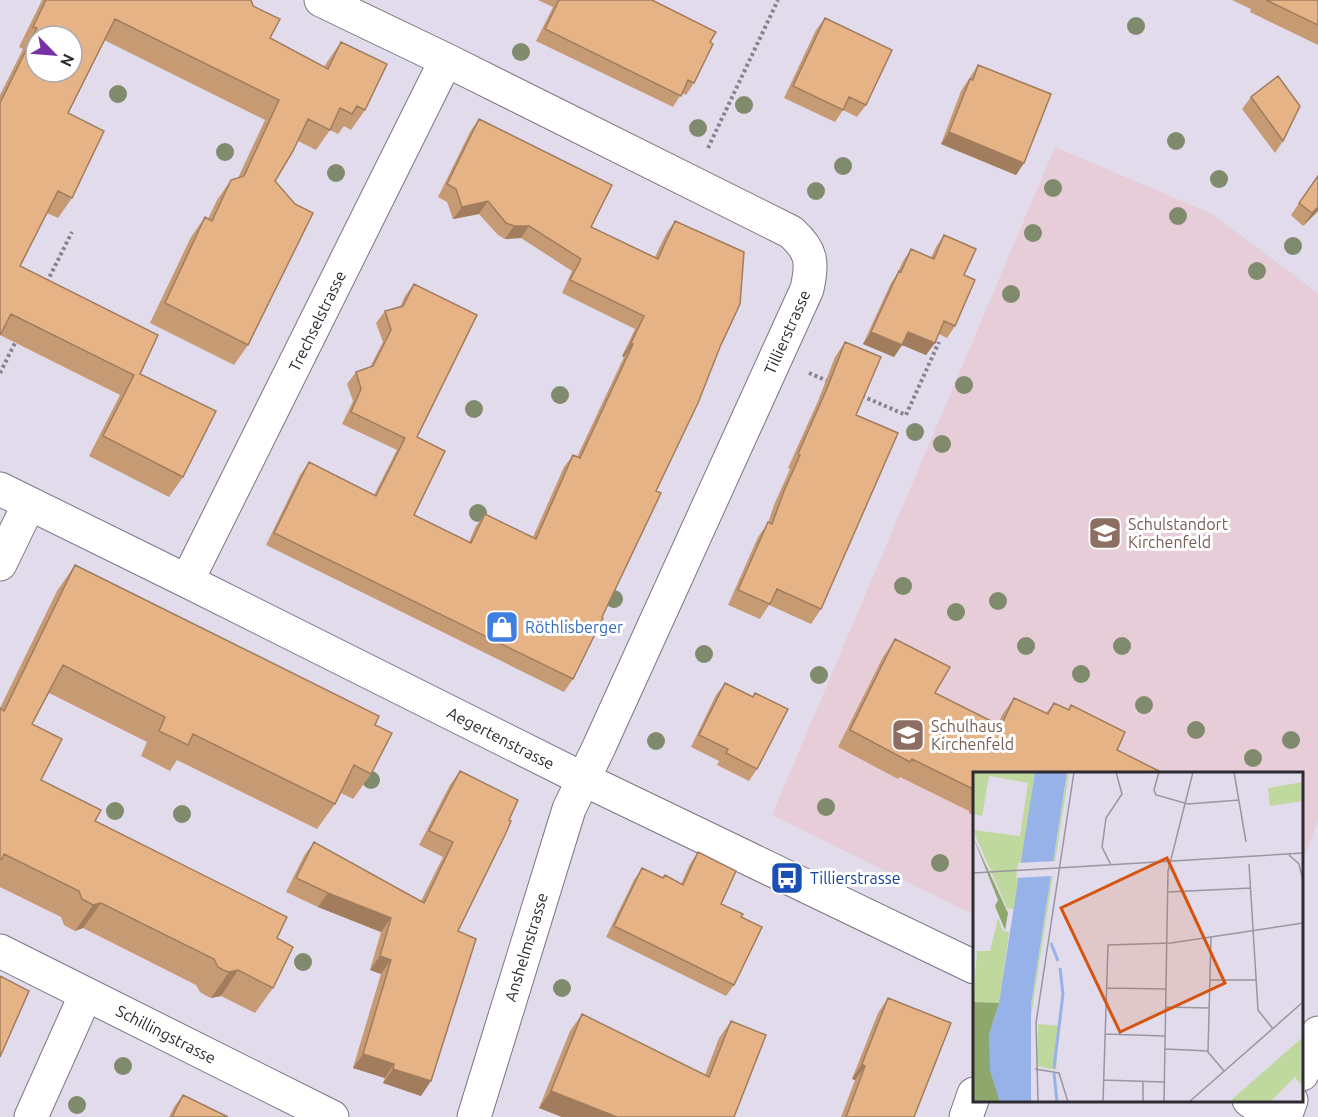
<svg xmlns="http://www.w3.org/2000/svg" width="1318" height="1117" font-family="Ubuntu,sans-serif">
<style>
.education{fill:#e6cdd7}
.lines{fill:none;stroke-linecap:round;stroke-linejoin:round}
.minor-casing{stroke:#7b7684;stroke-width:35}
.major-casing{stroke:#7b7684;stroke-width:35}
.path{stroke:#86828e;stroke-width:4;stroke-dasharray:3 3;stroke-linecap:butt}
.minor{stroke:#fff;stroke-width:33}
.major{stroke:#fff;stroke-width:33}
.tree{fill:#808a6c}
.wall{fill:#c69a73}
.shaded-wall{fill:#a17d5e}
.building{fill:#e6b386;stroke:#a17d5e;stroke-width:1.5;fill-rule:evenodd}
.labels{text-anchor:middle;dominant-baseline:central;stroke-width:6;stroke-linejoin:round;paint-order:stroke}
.street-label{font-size:16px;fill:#2d2b31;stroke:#fff}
.education-label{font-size:16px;fill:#785e54;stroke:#fff;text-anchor:start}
.shop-label{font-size:16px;fill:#366cbe;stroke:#fff;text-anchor:start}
.transit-label{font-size:16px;fill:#164399;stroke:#fff;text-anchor:start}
.inset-river{fill:none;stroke:#97b2e8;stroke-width:3}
.inset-road{fill:none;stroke:#9995a1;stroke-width:1.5}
.view{fill:#d55410;fill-opacity:0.15;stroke:#d55410;stroke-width:3}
.inset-edge{fill:none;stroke:#2d2b31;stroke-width:3}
</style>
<rect width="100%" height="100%" fill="#e1dbec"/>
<path class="education" d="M1055,147l157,67 106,79v528l-16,42v-89h-328v141l-202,-100z"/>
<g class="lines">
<defs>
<path id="minor" d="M321,0l125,60 345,172c21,19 22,30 16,57l-208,458 -30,62 -95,308
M0,489l187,92 396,198 391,188
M0,564l29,-60
M187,581l259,-521
M0,951l332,166
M1249,1100l24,17
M31,1117l55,-123
M966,1117l8,-23"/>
<path id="major" d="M1302,1074l16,-41
M1285,1117l6,-17"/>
</defs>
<use href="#minor" class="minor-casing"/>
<use href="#major" class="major-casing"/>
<path class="path" d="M708,148l70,-148
M47,282l25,-50
M0,373l17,-34
M809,373l21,9
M862,396l44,19 33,-73"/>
<use href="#minor" class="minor"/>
<use href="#major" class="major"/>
</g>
<g class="tree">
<circle cx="1136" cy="26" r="9"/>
<circle cx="521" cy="52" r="9"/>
<circle cx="118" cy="94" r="9"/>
<circle cx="744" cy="105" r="9"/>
<circle cx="698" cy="128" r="9"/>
<circle cx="1176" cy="141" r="9"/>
<circle cx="225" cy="152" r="9"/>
<circle cx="843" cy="166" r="9"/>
<circle cx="336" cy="173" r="9"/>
<circle cx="1219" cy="179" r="9"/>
<circle cx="1053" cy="188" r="9"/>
<circle cx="816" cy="191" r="9"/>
<circle cx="1178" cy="216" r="9"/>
<circle cx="1033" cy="233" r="9"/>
<circle cx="1293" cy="246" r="9"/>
<circle cx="1257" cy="271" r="9"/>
<circle cx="1011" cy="294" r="9"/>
<circle cx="964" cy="385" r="9"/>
<circle cx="560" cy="395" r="9"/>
<circle cx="474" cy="409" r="9"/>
<circle cx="915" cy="432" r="9"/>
<circle cx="942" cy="444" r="9"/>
<circle cx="478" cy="513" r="9"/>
<circle cx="903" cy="586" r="9"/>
<circle cx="614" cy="599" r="9"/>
<circle cx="998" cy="601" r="9"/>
<circle cx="956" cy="612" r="9"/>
<circle cx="1026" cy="646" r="9"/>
<circle cx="1122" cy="646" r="9"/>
<circle cx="704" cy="654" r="9"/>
<circle cx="1081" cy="674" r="9"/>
<circle cx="819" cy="675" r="9"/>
<circle cx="1144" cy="705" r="9"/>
<circle cx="1196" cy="730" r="9"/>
<circle cx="1291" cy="740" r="9"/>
<circle cx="656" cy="741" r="9"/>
<circle cx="1253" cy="758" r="9"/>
<circle cx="371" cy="780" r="9"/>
<circle cx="826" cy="807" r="9"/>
<circle cx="115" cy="811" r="9"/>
<circle cx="182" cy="814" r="9"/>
<circle cx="940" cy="863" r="9"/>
<circle cx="303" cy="962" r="9"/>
<circle cx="562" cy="988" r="9"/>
<circle cx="123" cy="1066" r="9"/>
<circle cx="77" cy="1105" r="9"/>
</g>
<path class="wall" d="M42,0h209l2,6 17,32 54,30 3,-6 14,-20 24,68 -14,20 -7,-4 -6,8 -8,-4 -14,20 -18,-9 -23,40 -27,164 -14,20 -84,-42 41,-86 14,-20 3,2 9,-19 14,-20 7,-2 27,-58 -161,-80 -36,73 4,85 -14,20 -11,-5 -27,53 120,108 43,103 -14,20 -80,-41 31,-61 -120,-60v-240l23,-46 -4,-2z
M538,0h114l58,42 -16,41 -8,12 -4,-2 -9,14 -137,-66 17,-34z
M1232,0h86v45l-68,-33 1,-3z
M825,18l41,87 -9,12 -14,-7 -8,12 -51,-24 32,-68z
M978,65l46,98 -8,12 -75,-31 20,-53z
M1251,97l32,44 -8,12 -33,-44z
M479,119l112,108 64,30 11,-23 9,-13 45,126 -147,332 -9,13 -298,-147 34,-70 9,-13 65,33 23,-45 -55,-26 11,-23 -6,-17 9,-12 14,-5 13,-25 -7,-19 9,-12 15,-4 5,-11 9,-12 3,153 -3,78 55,27 7,-16 9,-12 48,23 31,-70 9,-12 4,2 47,-100 -2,-1 13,-27 -73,-36 10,-22 -51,-33 -16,1 -7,-4 -19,-21 -26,5 -6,-17 -9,-5 32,-65z
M1318,175v36l-15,15 -12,-11z
M944,235l20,40 -9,51 -8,12 -8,-4 -13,21 -24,-10 -8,12 -31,-13 28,-61 6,-9 6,-13 8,-12 20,9 5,-11z
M845,342l11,73 -35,194 -10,15 -42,-19 -9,14 -32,-14 30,-68 10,-14 6,-18 16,-36 -2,-1 30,-67 17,-44z
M75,565l300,160 -4,49 -18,25 -12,-6 -6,11 -18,25 -140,-69 -7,11 -29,-15 6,-14 -98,-49 -17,31 9,56 54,41 182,117 -4,50 -18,25 -34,-17 -10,2 -6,-3 -5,-3 -4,-7 -113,-57 -8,3 -11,-6 -3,-8 -61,-30v-179l57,-117z
M895,639l40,54 63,31 4,-9 12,-17 32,15 8,-10 14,7 3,-5 54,27 -150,42v42l-6,-3v-2l-69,-34 -2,2 -60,-32 45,-90z
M725,683l27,14 3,-4 2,76 -8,12 -32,-16 2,-4 -28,-14 25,-52z
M460,771l-2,160 -37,165 -38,-13 2,-5 -32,-10 28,-94 -11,-4 11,-38 -63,-25 -32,-15 18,-36 10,-14 107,59 22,-44 -24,-12 31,-60z
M698,852l23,52 20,13 -7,68 -8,11 -120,-59 28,-57 8,-12 21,10 2,-3 16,9 9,-20z
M888,998l26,119h-73l14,-37 -3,-1 26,-66z
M582,1014l123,61 14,-37 12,-17 3,96h-172l-23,-9 31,-77z
M183,1095l45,22h-59l5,-10z"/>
<path class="shaded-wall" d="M949,132l75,31 -8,12 -75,-31z
M488,201l-9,13 -26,5 9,-12z
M1318,207v4l-15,15 9,-13z
M514,226h15l-8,12 -16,1z
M871,332h37l27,11 -9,12 -24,-10 -8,12 -31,-13z
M631,343l2,1 -9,13 -2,-1z
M328,893l63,25 -10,14 -63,-25z
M101,903l-18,25 -8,3 18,-26z
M380,956l11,4 -10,14 -11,-4z
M238,970l-17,26 -10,2 18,-26z
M363,1054l31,10 -9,14 -32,-10z
M862,1064l3,2 -10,14 -3,-1z
M393,1069l38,12 -10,15 -38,-13z
M551,1091l66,26h-55l-23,-9z"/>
<path class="building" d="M46,0h205l2,6 27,13 -10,19 58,31 13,-27 46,22 -22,46 -8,-4 -5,8 -12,-6 -10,22 -22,-11 -15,32 -18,30 20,23 18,9 -65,132 -83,-42 40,-86 7,4 19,-41 13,-4 35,-76 -164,-81 -47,94 36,18 -32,67 -14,-7 -38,75 138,69 -18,39 76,37 -33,66 -80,-41 31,-61 -123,-61 -11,21v-232l37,-75 -4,-1zM36,36h36v36h-36z
M559,0h93l64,32 -6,10 3,2 -19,39 -6,-3 -7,16 -136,-67z
M1266,0h52v25z
M825,18l67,32 -26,55 -17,-8 -6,13 -50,-24z
M978,65l73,29 -27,69 -75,-31 21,-53 3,1z
M1278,76l22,30 -17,35 -32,-44z
M479,119l133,66 -21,42 67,32 17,-38 69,31 -4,52 -20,43 -22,56 -42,88 5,2 -59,124 1,1 -30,61 -299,-146 35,-71 67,34 29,-58 -54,-26 10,-23 -5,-17 17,-6 18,-36 -6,-19 18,-5 11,-22 63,31 -60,122 28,14 -31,64 57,28 14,-29 51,25 37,-84 7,3 53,-114 -2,-1 13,-27 -74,-36 11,-21 -52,-33h-15l-8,-3 -18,-22 -26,6 -6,-18 -9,-5z
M1318,176v31l-6,6 -13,-10z
M944,235l32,14 -12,26 11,5 -20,46 -11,-5 -9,22 -27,-11 -6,13 -31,-13 28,-61 2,1 10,-23 23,10z
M845,342l36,15 -25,58 42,18 -77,176 -44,-20 -7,15 -32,-14 30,-68 4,2 12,-33 16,-36 -2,-1 30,-68z
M75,565l304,151 -4,9 17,8 -21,41 -17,-9 -19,39 -142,-70 -5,11 -29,-14 6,-14 -102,-52 -31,59 30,15 -21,41 60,30 -6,11 192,96 -10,21 16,9 -20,41 -35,-18 -9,2 -6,-2 -5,-3 -4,-8 -113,-56 -8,2 -11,-6 -3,-8 -75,-37 -2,5h-2v-151l4,3z
M895,639l55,28 -15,26 66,33 13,-28 34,16 6,-11 15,7 2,-5 54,27 -8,18 48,24h-190v16l-63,-31 -2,3 -60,-32z
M725,683l28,14 2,-4 33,16 -31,60 -31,-16 2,-4 -29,-14z
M460,771l58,29 -9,20 2,1 -6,14 -47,96 18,8 -45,142 -38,-12 1,-5 -31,-10 28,-94 -11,-4 11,-38 -63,-25 -32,-15 18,-36 110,61 29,-61 -24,-11z
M698,852l38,19 -15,33 22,10 -2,3 21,10 -28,58 -120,-59 28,-58 21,10 2,-3 18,10z
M0,976l29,15 -29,66z
M888,998l63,25 -37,94h-68l19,-51 -3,-2z
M582,1014l127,63 22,-56 35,14 -32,82h-117l-66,-26z
M183,1095l45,22h-56z"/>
<defs>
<symbol id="school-square" viewBox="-11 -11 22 22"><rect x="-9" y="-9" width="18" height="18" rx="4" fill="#8d6e63" stroke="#fff"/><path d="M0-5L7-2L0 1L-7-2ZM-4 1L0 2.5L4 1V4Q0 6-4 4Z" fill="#fff"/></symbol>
<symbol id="shop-square" viewBox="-11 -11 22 22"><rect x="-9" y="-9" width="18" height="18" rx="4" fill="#3f7fe0" stroke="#fff"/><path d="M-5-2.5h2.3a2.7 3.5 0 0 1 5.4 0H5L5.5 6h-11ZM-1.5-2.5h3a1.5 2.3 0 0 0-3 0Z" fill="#fff"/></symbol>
<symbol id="bus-square" viewBox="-11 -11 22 22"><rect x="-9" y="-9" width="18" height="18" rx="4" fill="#1a4fb4" stroke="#fff"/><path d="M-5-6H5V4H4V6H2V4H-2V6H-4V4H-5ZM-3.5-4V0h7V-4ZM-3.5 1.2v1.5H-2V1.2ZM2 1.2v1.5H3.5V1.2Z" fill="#fff"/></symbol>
</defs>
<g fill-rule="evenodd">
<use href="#school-square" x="1086" y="514" width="38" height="38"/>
<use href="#shop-square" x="483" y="608" width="38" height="38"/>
<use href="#school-square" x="889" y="716" width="38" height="38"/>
<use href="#bus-square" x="768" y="859" width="38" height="38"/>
</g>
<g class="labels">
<g class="street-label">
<text transform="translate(317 321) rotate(-64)">Trechselstrasse</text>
<text transform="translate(787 332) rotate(-66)">Tillierstrasse</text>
<text transform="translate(501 738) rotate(27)">Aegertenstrasse</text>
<text transform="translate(526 947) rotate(-73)">Anshelmstrasse</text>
<text transform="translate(166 1034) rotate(27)">Schillingstrasse</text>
</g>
<g class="education-label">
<text x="1128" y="524">Schulstandort<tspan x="1128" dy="18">Kirchenfeld</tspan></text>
<text x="931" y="726">Schulhaus<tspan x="931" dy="18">Kirchenfeld</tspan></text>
</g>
<g class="shop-label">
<text x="525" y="627">Röthlisberger</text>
</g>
<g class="transit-label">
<text x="810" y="878">Tillierstrasse</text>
</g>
</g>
<g transform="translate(973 772)">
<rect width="330" height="330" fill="#e1dbec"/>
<path d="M0,0h62l-20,138 -8,-2 -34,-78 47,6 8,-53 -39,-7 -7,40 -9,-2zM94,0h2l-39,251 1,79 -3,-62 3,-35zM330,10v19l-33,5 -2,-18zM25,146l5,13 6,1 -9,66 3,41 -12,-36 -18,-1 4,-51h13zM65,252l21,2 -3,44 -19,-4zM330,265v50l-8,-10 -25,25h-41z" fill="#bfd89e"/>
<path d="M0,65l35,76 -3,17 -10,-24 3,-6zM0,230l26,1 -10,32 11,67 -27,-1z" fill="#8ea76d"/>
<path d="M62,0h32l-36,233v97h-31l-10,-31 -1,-36 10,-32z" fill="#97b2e8"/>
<path d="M83,89l-3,15 -37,2 2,-15z" fill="#e1dbec"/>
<path class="inset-river" d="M78,171l7,18M81,296l9,-74 -3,-26M81,301l3,29"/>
<path class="inset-road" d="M186,0l-5,18 2,5 32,9 51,-4M261,0l12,70M316,83l10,9 4,17M276,92l9,146 15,19M138,93l-9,-18 4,-29 16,-24 -6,-22M0,101l330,-20M195,120l83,-4M238,165l-3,115 16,19M237,208h46M133,216l60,1M193,235l43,1M132,262l60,2M192,277l43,2M62,297l24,4 9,29M130,308l61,2M65,330l-2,-79 38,-251M130,330l5,-157 63,-2 132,-20M170,330v-21M191,330l4,-231 25,-99M216,330l114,-100"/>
<path class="view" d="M194,86l58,125 -105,49 -59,-124z"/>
<rect width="330" height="330" class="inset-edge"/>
</g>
<g transform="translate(54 54) rotate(115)"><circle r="28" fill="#ffffff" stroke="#abaaad" stroke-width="1.5"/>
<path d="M0-4.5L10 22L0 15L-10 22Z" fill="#7531a5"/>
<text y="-9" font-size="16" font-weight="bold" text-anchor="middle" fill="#2d2b31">N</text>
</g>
</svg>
